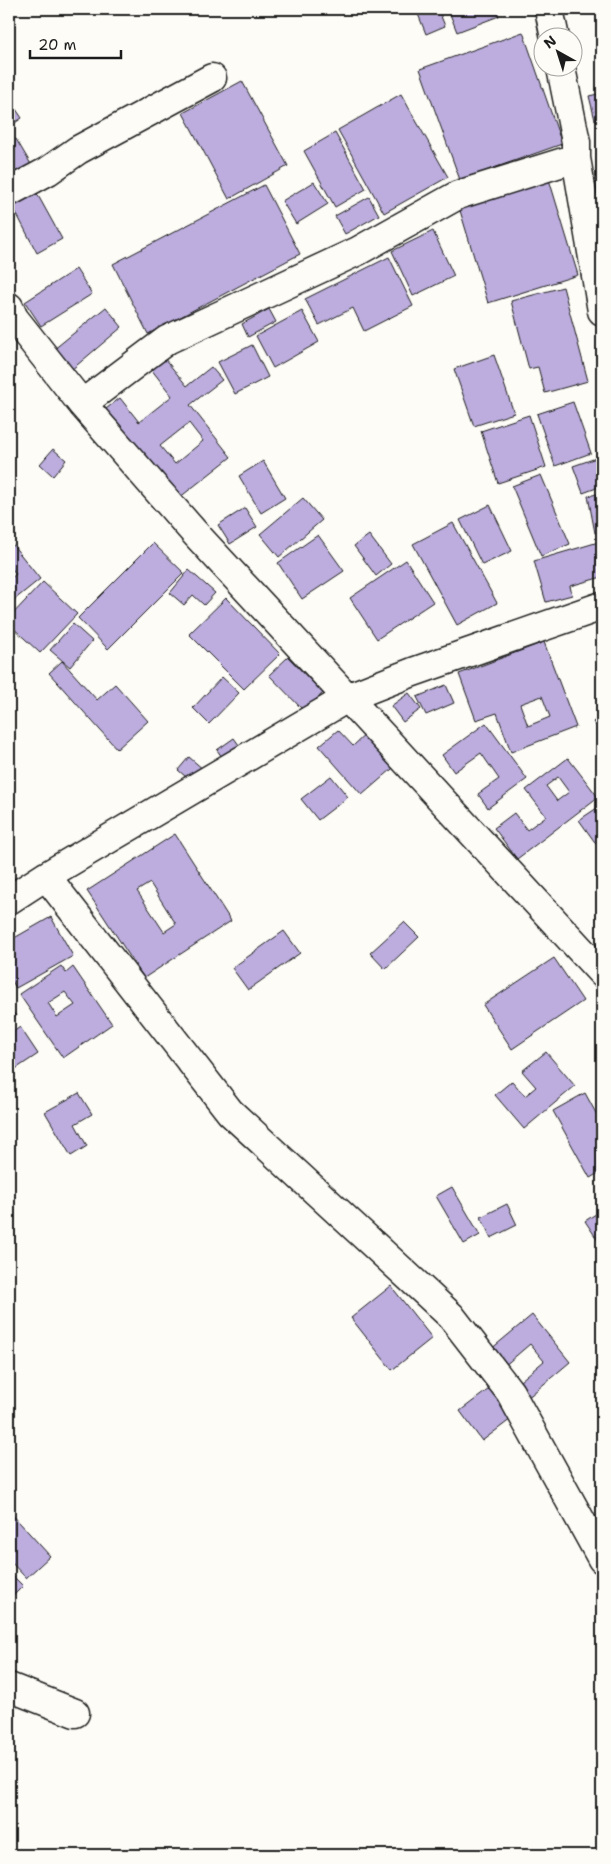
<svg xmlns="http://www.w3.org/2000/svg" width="611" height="1864" font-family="'Shantell Sans',sans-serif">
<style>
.building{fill:#bcadde;stroke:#1c1c1c;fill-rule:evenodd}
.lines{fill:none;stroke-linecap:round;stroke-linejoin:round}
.street-casing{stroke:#1c1c1c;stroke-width:31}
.street{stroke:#fdfcf7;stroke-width:28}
</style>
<rect width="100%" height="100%" fill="#fdfcf7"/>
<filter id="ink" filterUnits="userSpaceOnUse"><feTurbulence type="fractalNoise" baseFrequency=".02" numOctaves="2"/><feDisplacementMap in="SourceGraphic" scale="10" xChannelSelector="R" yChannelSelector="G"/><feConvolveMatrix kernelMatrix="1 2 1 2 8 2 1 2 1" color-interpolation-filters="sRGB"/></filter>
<g filter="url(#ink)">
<path class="building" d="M416,9h22l7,17 -19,8z
M448,9h48l3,7 -42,16z
M523,32l39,112 -102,36 -40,-111z
M242,81l46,85 -59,33 -46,-86z
M602,93v25l-7,2 -6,-24z
M401,94l47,83 -64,36 -46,-83z
M9,99l13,19 -13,9z
M335,133l31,56 -31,18 -31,-56z
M16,139l16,27 -23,12v-35z
M548,176l30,99 -90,28 -30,-99z
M314,182l14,22 -32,20 -14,-23z
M264,185l36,69 -152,80 -35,-70z
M35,190l27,49 -25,14 -26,-50z
M369,197l10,18 -34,19 -10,-18z
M433,231l21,45 -41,20 -21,-45z
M389,257l24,49 -49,25 -11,-23 -34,17 -14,-26z
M76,269l16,25 -51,32 -16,-24z
M563,287l25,94 -43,12 -7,-26 -9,2 -18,-68z
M106,307l16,20 -52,44 -17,-21z
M269,309l7,13 -28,15 -6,-13z
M302,311l17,31 -46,26 -17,-32z
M252,345l16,32 -33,17 -17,-32z
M494,355l20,58 -40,13 -20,-57z
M164,358l23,28 24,-19 11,13 -32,25 41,52 -52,41 -77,-86 18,-14 19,24 33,-26 -21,-27zM189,423l14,18 -28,23 -15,-18z
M573,402l18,51 -36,13 -18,-52z
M529,415l17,52 -48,16 -17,-52z
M53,449l13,11 -13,16 -13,-12z
M602,456v30l-19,7 -10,-27z
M263,461l22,37 -24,15 -22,-37z
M541,475l29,69 -29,12 -29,-70z
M602,493v39l-7,1 -7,-37z
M303,498l19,22 -43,37 -19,-23z
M490,505l22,46 -30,14 -22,-45z
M245,508l12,19 -27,17 -12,-19z
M453,523l44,80 -40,22 -44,-81z
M318,535l26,36 -42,28 -24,-36z
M369,535l22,29 -15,12 -22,-30z
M9,540l31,39 -31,25v-24l7,-6 -7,-9z
M602,541v36l-32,9 2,9 -26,7 -12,-41z
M153,543l31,30 -76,76 -30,-31z
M406,560l27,42 -56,37 -27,-41z
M189,570l26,23 -11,12 -11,-10 -9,10 -14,-12z
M43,582l34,32 -37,39 -31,-29v-6z
M226,598l54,56 -36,35 -55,-55z
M73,624l19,17 -22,26 -20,-17z
M544,642l32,85 -65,25 -14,-39 -21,7 -17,-46zM542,696l8,21 -22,9 -8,-22z
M288,657l35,36 -19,18 -35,-36z
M62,661l35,39 18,-16 33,37 -31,28 -68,-76z
M222,677l17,16 -30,31 -16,-16z
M446,685l8,18 -28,12 -9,-18z
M409,693l12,16 -18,13 -12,-16z
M602,715v19l-9,-12z
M486,723l41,56 -39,29 -10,-14 21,-15 -18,-26 -27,19 -12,-17z
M338,730l15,16 17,-16 29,33 -37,32 -43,-49z
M234,738l10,14 -17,12 -10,-14z
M189,757l15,13 -11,13 -15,-13z
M568,758l30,39 -81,62 -23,-31 20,-15 13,17 19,-14 -20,-26zM558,777l11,15 -12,9 -11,-15z
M331,776l17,21 -30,23 -17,-21z
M600,806l2,3v43l-23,-32z
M175,834l56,87 -87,57 -57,-87zM150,883l26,41 -12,8 -27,-41z
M51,917l22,39 -57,32 -7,-12v-35z
M404,922l15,15 -34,32 -15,-16z
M284,931l16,22 -52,37 -16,-22z
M554,958l29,43 -71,48 -29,-44z
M61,966l5,7 7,-6 39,57 -49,34 -44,-64zM65,992l10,13 -18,12 -9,-14z
M9,1007l7,9 -7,5z
M20,1027l18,27 -24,16 -5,-7v-28z
M546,1052l29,34 -51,43 -29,-34 17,-14 13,15 11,-9 -14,-16z
M79,1093l13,21 -17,10 12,22 -16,10 -26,-44z
M585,1093l17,31v47l-12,7 -37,-67z
M452,1187l28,48 -16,9 -28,-48z
M507,1204l10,21 -26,13 -10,-21z
M602,1210v35h-1l-16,-24z
M391,1286l41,52 -40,32 -41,-52z
M532,1315l38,47 -45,38 -11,-14 30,-25 -14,-17 -27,23 -13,-17z
M493,1386l22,30 -33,25 -22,-30z
M9,1511l41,45 -24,22 -17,-18z
M9,1572l14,14 -14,14z"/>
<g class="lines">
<defs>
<path id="street" d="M549,9l6,29
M561,68l15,74v16l26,153
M9,192l39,-21 30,-21 134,-72
M9,307l5,11 68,86 111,127 409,442
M82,404l85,-64 191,-89 100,-56 118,-37
M46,876l184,236 221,204 59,76 92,167
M9,900l37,-24 303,-179 64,-25 189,-66
M9,1687l66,26"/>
</defs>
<use href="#street" class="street-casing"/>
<use href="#street" class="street"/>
</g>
</g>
<rect width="611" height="1864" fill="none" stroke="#fdfcf7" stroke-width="30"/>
<rect x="15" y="15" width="581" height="1834" fill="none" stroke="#1c1c1c" stroke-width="2" filter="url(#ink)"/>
<g transform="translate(558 52) rotate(321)"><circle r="24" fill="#fdfcf7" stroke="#a3a29f"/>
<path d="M0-4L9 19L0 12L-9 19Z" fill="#1c1c1c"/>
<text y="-8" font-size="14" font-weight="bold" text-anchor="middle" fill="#1c1c1c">N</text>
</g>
<path d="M30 50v8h91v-8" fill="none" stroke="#1c1c1c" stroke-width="2.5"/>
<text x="38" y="50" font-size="15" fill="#1c1c1c" stroke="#fdfcf7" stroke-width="4" paint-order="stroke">20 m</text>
</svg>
